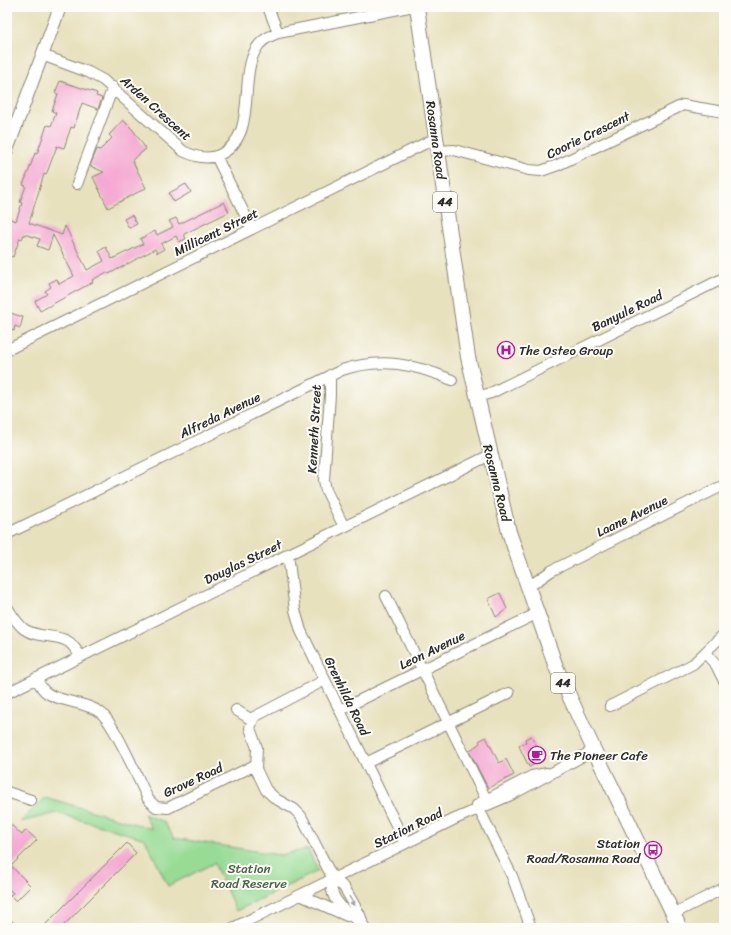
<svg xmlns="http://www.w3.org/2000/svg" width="731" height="935" font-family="Sriracha,sans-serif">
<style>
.green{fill:#97db94;stroke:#618360}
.building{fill:#f4a8d2}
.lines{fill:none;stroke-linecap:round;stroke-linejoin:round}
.minor-casing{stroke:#898674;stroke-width:12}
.major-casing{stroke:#898674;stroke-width:14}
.highway-casing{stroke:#898674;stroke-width:16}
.minor{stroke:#fff;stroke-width:10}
.major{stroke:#fff;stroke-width:12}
.highway{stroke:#fff;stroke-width:14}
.oneway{fill:#a0a0a0}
.labels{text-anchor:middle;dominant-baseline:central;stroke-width:4;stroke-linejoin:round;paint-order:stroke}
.shield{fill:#fdfcf7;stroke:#6a6a68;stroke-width:1}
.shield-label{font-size:12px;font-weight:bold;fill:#2b2b2b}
.street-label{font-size:13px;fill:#2b2b2b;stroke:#fdfcf7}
.poi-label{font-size:13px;fill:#2b2b2b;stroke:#fdfcf7;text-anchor:start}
.park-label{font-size:13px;fill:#4b604a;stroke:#fdfcf7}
</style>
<rect width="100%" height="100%" fill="#fdfcf7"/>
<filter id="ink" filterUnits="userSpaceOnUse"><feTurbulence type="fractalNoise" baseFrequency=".025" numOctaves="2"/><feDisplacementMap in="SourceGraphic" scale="8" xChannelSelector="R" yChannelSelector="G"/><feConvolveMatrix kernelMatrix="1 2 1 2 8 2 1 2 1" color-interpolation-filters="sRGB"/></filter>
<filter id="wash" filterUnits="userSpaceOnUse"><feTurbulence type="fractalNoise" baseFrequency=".012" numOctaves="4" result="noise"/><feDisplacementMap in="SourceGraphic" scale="16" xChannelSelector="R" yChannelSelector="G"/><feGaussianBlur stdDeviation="0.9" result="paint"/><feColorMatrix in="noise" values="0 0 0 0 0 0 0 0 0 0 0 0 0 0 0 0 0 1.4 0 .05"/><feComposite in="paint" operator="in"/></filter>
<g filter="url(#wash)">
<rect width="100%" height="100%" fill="#e7e1bd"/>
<path class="green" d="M45,797l107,32 -8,-15 20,8 10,16 106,17 28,-6 10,22 -82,40 -22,-48 -46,23 -23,-47 -88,-26 -37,9z"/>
<g id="blocks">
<path class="building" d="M60,81l37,12 -1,3 6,2 -4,11 -16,-6 -8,25 -3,-1 -7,21 -7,-2 -11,29 -2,-1 -15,49 33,12 3,-9 22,44 17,-9 -5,-10 7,-4 6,12 31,-15 -3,-5 15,-8 2,4 16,-8 -4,-6 7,-3 3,6 45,-22 5,10 -45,22 2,5 -7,3 -3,-6 -15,8 3,5 -7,4 -2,-4 -46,25 -2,-2 -15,8 1,2 -53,29 -5,-10 12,-7 -2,-3 6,-4 -2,-4 8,-4 2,5 15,-8 -21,-41 -5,15 -11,-4 3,-7 -16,-5 -2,5 -2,-1 -7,19 -6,-2v-27l3,-9 6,2 6,-18 -2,-1 6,-16 -3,-1 6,-15 6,-17 2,1 10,-29 4,1 5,-13 -4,-2 6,-17 -3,-1z
M123,120l10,10 13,19 -14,11 14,28 -38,20 -15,-31 11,-5 -14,-6 7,-17 3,1 12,-12 -3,-3z
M186,184l5,8 -17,10 -5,-9z
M132,215l5,9 -8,4 -5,-9z
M7,312l16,5 -3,11 -5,-2 -1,5 -7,-3z
M500,593l7,16 -11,8 -8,-18z
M531,736l13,24 -15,7 -10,-21 7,-4 -1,-3z
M486,737l13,26 7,-4 8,16 -26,13 -19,-37 11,-8 -1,-2z
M7,821l15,14 4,-5 11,10 -26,26 20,20 -15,15 -6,-6 3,-2 -6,-6z
M127,843l9,10 -75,75h-19z"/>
</g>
</g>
<g filter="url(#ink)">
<use href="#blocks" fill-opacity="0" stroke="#898674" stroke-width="1"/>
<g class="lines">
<defs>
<path id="minor" d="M268,7l10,26
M42,55l46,17 15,8 80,71c12,6 24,9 36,4 40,-18 19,-75 37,-106 5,-9 13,-13 22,-16l131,-26
M438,151l16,-1 75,20 12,1 17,-6 125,-60 41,7
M216,156l36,73
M77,184l36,-97
M7,350l429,-212
M330,375v20l-6,85 2,10 18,37
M477,397l14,-4 233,-115
M7,534l335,-164c39,-13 73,-6 110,10
M288,554l7,56 6,21 104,212
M527,588l24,-17 173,-86
M386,596l100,203
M7,607c5,8 10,17 17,22 14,10 31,4 45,13 5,4 8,10 12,14
M705,653l11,12 8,16
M36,678c3,5 6,12 11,15 13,9 40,9 54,20 14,11 38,68 47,86l8,8 12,1 87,-43
M325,680l-71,37 -4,11 7,20 -1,21 10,21 10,9 18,10 7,7 32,63 11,8 16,28 4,13
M7,693l483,-238
M610,706l83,-42 31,-30
M236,710l16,10
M340,710l196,-96
M366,763l143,-70
M7,792l24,8
M480,803l52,-27 15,-3
M477,805l35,71 19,52
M333,879c-8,21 19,36 31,48
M300,895l47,21
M673,914l51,-26
M7,924l4,4
M233,928l222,-109 56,-24 83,-45"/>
<path id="major" d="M7,150l53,-143"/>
<path id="highway" d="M417,7l51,350 41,175 47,135 38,83 86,178"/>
</defs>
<use href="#minor" class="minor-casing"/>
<use href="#major" class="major-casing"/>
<use href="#highway" class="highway-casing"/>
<use href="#minor" class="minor"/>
<use href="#major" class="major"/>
<use href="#highway" class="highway"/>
</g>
<defs><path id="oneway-solid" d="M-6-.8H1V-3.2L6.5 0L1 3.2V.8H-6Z"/></defs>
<use class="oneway" href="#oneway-solid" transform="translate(352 901) rotate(60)"/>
</g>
<defs>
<symbol id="hospital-ring" viewBox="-11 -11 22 22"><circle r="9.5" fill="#fdfcf7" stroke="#b5179e" stroke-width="1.5"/><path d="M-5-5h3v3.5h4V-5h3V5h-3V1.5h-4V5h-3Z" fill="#b5179e"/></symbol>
<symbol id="cafe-ring" viewBox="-11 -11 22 22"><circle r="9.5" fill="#fdfcf7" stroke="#b5179e" stroke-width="1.5"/><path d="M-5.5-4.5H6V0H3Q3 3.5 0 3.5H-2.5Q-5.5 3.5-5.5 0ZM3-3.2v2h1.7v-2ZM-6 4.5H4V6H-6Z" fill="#b5179e"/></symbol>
<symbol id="bus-ring" viewBox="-11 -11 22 22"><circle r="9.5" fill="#fdfcf7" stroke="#b5179e" stroke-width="1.5"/><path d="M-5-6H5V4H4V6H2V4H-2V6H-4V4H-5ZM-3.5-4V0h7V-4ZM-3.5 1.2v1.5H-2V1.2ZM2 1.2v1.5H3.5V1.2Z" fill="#b5179e"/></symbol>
</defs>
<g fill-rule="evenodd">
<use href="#hospital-ring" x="496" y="340" width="20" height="20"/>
<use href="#cafe-ring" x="527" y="745" width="20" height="20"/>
<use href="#bus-ring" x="643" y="840" width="20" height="20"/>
</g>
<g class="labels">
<g class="shield">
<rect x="433" y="192" width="24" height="20" rx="3"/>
<rect x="551" y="673" width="24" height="20" rx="3"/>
</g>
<g class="shield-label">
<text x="445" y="202">44</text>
<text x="563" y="683">44</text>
</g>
<g class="street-label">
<text transform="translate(156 108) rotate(42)">Arden Crescent</text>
<text transform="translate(588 135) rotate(-26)">Coorie Crescent</text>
<text transform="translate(436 140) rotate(82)">Rosanna Road</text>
<text transform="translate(216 232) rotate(-26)">Millicent Street</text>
<text transform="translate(627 311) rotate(-26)">Banyule Road</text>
<text transform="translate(220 415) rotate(-26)">Alfreda Avenue</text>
<text transform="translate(314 429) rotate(-87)">Kenneth Street</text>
<text transform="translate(497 483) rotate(76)">Rosanna Road</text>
<text transform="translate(632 516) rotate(-26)">Laane Avenue</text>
<text transform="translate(243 562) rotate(-26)">Douglas Street</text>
<text transform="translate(432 650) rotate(-26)">Leon Avenue</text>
<text transform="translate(347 696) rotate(64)">Grenhilda Road</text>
<text transform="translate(193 780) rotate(-25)">Grove Road</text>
<text transform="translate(408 828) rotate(-26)">Station Road</text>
</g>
<g class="poi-label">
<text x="519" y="350">The Osteo Group</text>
<text x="550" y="755">The Pioneer Cafe</text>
<text x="640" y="843" text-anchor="end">Station<tspan x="640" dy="15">Road/Rosanna Road</tspan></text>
</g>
<g class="park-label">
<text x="249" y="868">Station<tspan x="249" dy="15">Road Reserve</tspan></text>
</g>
</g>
<rect width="731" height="935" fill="none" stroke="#fdfcf7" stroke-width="24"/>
</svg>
